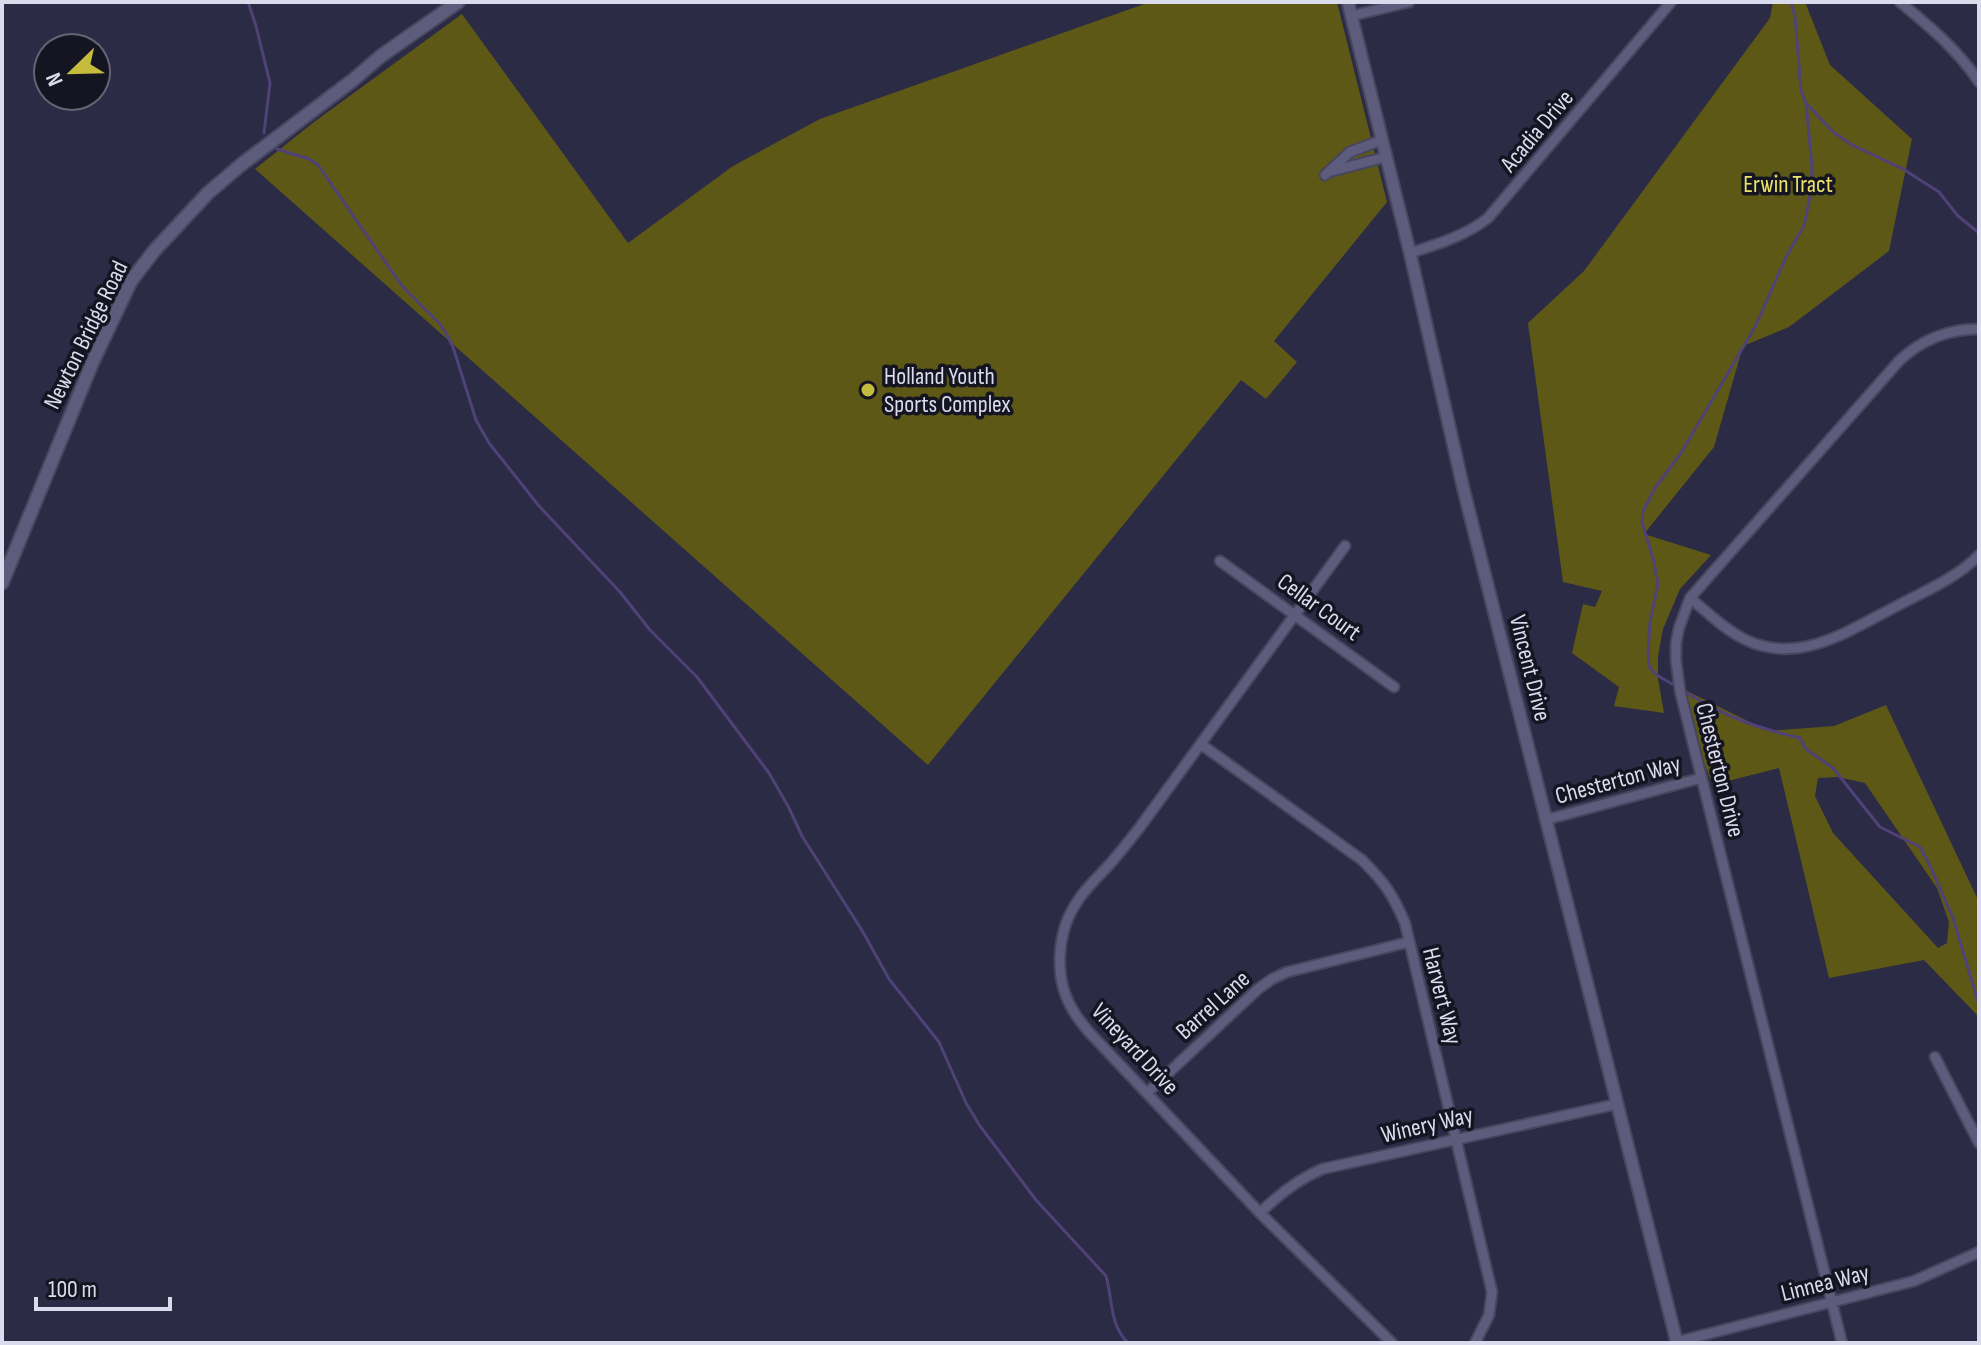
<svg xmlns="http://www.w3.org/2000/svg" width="1981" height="1345" font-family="'Sofia Sans Condensed',sans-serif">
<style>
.green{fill:#5d5816;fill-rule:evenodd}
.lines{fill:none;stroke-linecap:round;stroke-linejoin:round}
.stream{stroke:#504276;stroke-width:3}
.minor-casing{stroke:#48465e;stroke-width:13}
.tertiary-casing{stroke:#48465e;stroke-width:15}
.secondary-casing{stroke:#48465e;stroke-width:16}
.minor{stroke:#5d5c7c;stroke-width:9}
.tertiary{stroke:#5d5c7c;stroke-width:11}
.secondary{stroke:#5d5c7c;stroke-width:12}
.poi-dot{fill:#c5bc3d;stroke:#151522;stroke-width:3}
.labels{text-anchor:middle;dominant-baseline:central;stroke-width:7;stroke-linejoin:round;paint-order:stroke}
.street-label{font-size:24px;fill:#dbdbee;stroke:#151522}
.park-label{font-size:24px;fill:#ece469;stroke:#151522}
.poi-label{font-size:24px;fill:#dbdbee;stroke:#151522;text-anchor:start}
</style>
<rect width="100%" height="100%" fill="#2c2b46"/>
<path class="green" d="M1150,2h187l50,200 -113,139 23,21 -31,37 -25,-19 -313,385 -673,-596 59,-47 148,-108 166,229 105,-77 87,-47z
M1773,2h32l25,63 82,74 -23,112 -100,76 -46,19 -29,101 -70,87 67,21 -31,34 -17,40 -5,27v23l6,34 -50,-7 5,-19 -47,-34 11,-49 12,3 7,-16 -39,-9 -35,-259 56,-52 186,-253z
M1685,690l83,41 66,-5 52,-21 93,197v115l-55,-57 -95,18 -50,-210 -59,15 -5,7 -11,-27zM1838,777l27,6 72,105 12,34 -2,21 -9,5 -105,-115 -18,-37 3,-18z"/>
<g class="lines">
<path class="stream" d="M248,2l8,24 14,57 -6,50
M1806,103l27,29 19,13 51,24 36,23 19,24 21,17
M277,149l32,10 9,6 84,121 38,38 7,11 6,12 23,73 13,23 50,63 81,86 30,38 47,47 72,96 20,35 13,28 61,96 26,47 50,63 27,61 14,23 56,74 70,76c7,24 3,48 22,67
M1672,684l-17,-10 -6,-8 -1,-12 2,-32 8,-38 -4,-22 -12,-40 1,-11 12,-23 26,-35 74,-126 32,-72 17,-29 7,-35 1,-24 -6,-64 -5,-12 -6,-74 -4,-15
M1687,693c39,24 70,35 113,45l6,11 27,19 47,59 40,20 11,21 22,50 26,87"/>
<defs>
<path id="minor" d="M1900,2c29,24 58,48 79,80
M1351,16l58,-14
M1332,171l54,-14
M1325,175l25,-23 32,-12
M1410,253c28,-9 55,-17 78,-35l183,-216
M1345,546l-205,281c-11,14 -21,27 -32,39 -10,11 -21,21 -29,33 -23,32 -26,80 -5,113 4,7 10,14 15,20l171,181 132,130
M1220,561l174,126
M1690,598c17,14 34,31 54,41 54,27 104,-8 151,-32 28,-15 62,-29 84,-52
M1202,745l160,115c23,23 30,33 43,63l87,369 -3,23 -14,28
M1545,820l156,-42
M1935,1057l44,86
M1147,1093l111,-104 14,-10 15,-7 122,-30
M1260,1213c19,-19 37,-33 62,-44l295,-65
M1676,1342l238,-61 65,-29
M1842,1343l-162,-652 -4,-30v-18l3,-15 11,-30 209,-237c22,-21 49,-32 80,-32"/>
<path id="tertiary" d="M1348,2l62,251 53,234 214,856"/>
<path id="secondary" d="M2,583l91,-222 38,-80 23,-30 54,-58 34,-29 111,-84 28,-24 77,-54"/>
</defs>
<use href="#minor" class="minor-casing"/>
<use href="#tertiary" class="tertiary-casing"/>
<use href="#secondary" class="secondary-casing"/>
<use href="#minor" class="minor"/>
<use href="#tertiary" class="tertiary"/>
<use href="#secondary" class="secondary"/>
</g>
<circle class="poi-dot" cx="868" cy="390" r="8"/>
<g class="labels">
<g class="street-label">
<text transform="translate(1537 131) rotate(-50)">Acadia Drive</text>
<text transform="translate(86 335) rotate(-64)">Newton Bridge Road</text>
<text transform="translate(1319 607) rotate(36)">Cellar Court</text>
<text transform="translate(1530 668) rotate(76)">Vincent Drive</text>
<text transform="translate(1720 770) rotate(76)">Chesterton Drive</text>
<text transform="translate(1618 780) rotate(-15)">Chesterton Way</text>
<text transform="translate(1442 996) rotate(76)">Harvert Way</text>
<text transform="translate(1213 1005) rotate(-42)">Barrel Lane</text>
<text transform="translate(1135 1049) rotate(47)">Vineyard Drive</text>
<text transform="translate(1427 1125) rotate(-13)">Winery Way</text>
<text transform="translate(1825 1283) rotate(-14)">Linnea Way</text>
</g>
<g class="park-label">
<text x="1788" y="184">Erwin Tract</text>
</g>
<g class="poi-label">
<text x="884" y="376">Holland Youth<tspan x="884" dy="28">Sports Complex</tspan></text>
</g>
</g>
<rect width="1981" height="1345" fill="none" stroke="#dbdbee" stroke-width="8"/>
<g transform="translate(72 72) rotate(247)"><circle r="38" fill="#151522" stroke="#646474" stroke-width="2"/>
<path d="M0-6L14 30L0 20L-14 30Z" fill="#c5bc3d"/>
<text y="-12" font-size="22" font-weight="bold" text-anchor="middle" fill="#dbdbee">N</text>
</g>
<path d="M36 1297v12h134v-12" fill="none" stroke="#dbdbee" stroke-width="4"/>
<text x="48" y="1297" font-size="24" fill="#dbdbee" stroke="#151522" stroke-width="6" paint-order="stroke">100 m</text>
</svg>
